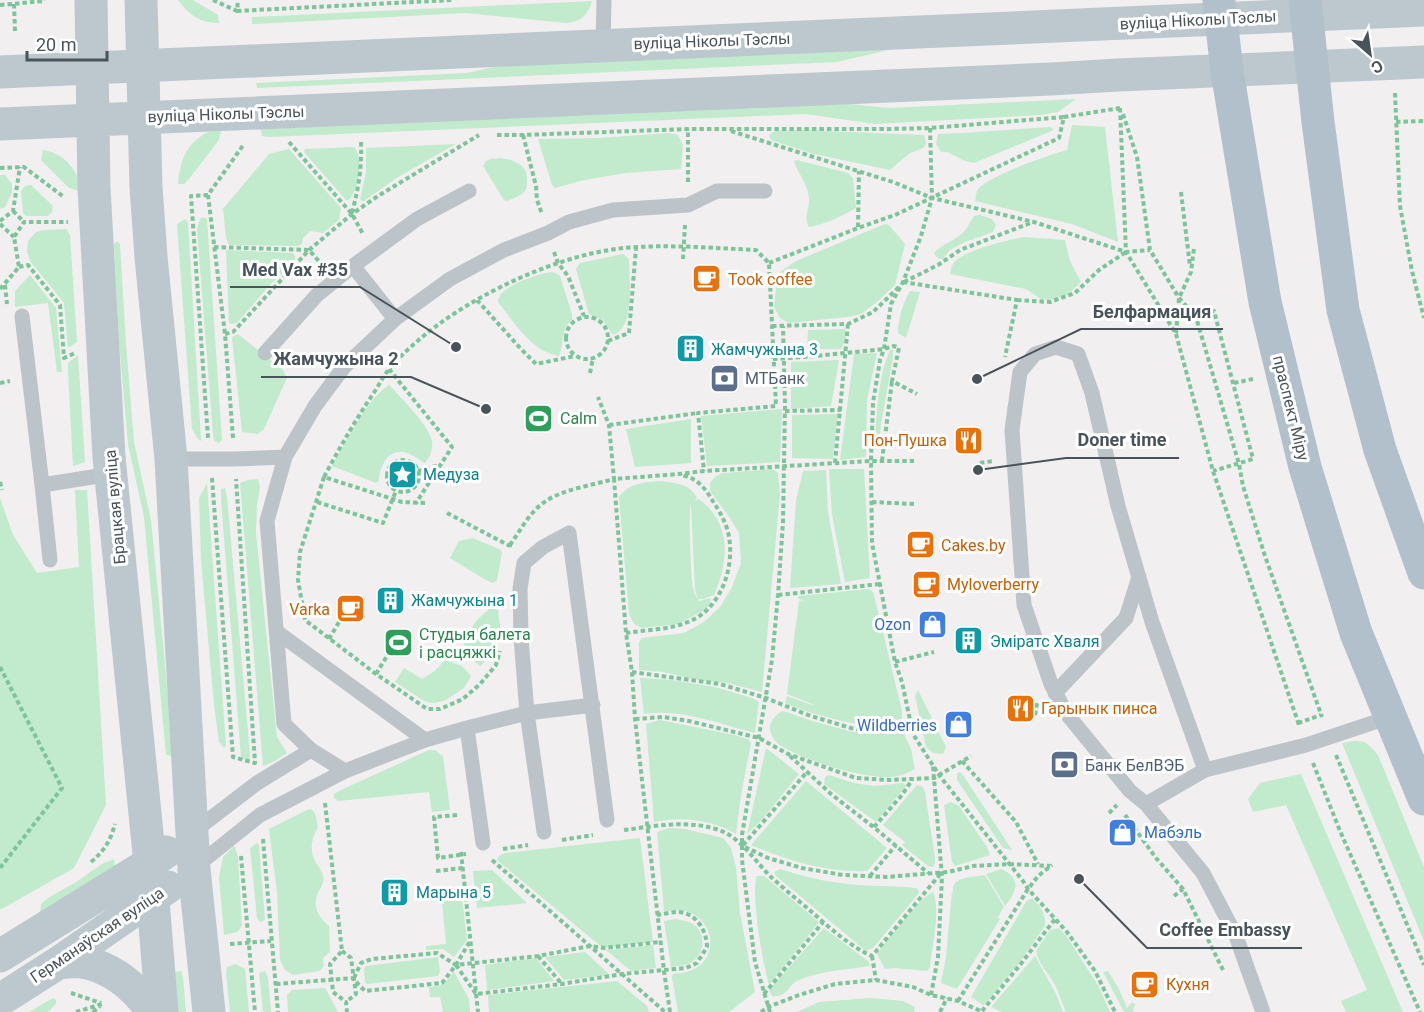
<svg xmlns="http://www.w3.org/2000/svg" width="1424" height="1012" font-family="Roboto,sans-serif">
<style>
.green{fill:#c2eacd}
.lines{fill:none;stroke-linecap:round;stroke-linejoin:round}
.path{stroke:#7dc49a;stroke-width:4;stroke-dasharray:4.5 3;stroke-linecap:butt}
.lane{stroke:#bcc4ca;stroke-width:15}
.secondary{stroke:#bcc7ce;stroke-width:33}
.primary{stroke:#b1c0ca;stroke-width:33}
.labels{text-anchor:middle;dominant-baseline:central;stroke-width:6;stroke-linejoin:round;paint-order:stroke}
.street-label{font-size:16px;fill:#49545a;stroke:#fff}
.food-label{font-size:16px;fill:#c56008;stroke:#fff;text-anchor:start}
.culture-label{font-size:16px;fill:#0d838f;stroke:#fff;text-anchor:start}
.service-label{font-size:16px;fill:#4e5e75;stroke:#fff;text-anchor:start}
.leisure-label{font-size:16px;fill:#27864d;stroke:#fff;text-anchor:start}
.shop-label{font-size:16px;fill:#366cbe;stroke:#fff;text-anchor:end}
.leader{fill:none;stroke:#49545a;stroke-width:2}
.callout-dot{fill:#49545a;stroke:#fff;stroke-width:2}
.callout-label{font-size:18px;text-anchor:middle;font-weight:bold;fill:#49545a;stroke:#fff;stroke-width:6;stroke-linejoin:round;paint-order:stroke}
</style>
<rect width="100%" height="100%" fill="#f1efef"/>
<path class="green" d="M178,0h15l25,15 1,8c-19,0 -30,-8 -41,-23z
M592,1c-4,14 -11,21 -26,22l-100,-10 -214,11v-7z
M905,46l-68,16 -580,26 -1,-5 211,-10 71,-16z
M1076,99l-18,13 -18,3 -165,9 -69,-10 -537,23 -7,-1 -1,-5 1,-6 547,-25 80,8z
M1072,125l33,2 13,115 -46,-18 -97,-23c1,-4 1,-10 4,-13 10,-12 70,-33 88,-38z
M222,126l-3,14 -31,40 -4,4h-6c3,-32 13,-47 44,-58z
M1050,127l4,3 -80,33c-5,-1 -10,-2 -15,-5 -6,-3 -11,-7 -18,-6l-5,-8 2,-10 24,-1z
M804,130l120,5c6,17 -6,13 -15,19 -7,5 -13,11 -19,16l-76,-16 -43,-14 -2,-5 6,-4z
M669,133l9,2 5,10 -2,24 -55,4 -42,7 -29,8 -3,-3 -14,-46 60,-1z
M456,144l-58,33 -34,24h-2l-2,-2 6,-27v-24z
M354,147c10,11 5,42 -5,53h-3l-42,-48 1,-3z
M289,149l52,59 -2,12 -16,13 -13,-2 -7,7 -1,6 -5,2 -68,-1 -3,-7 -3,-29 46,-55z
M43,150c22,3 35,21 40,42l-14,-4 -28,-28z
M500,158c14,2 29,7 27,24 0,2 0,7 -2,9 -4,5 -13,8 -18,10l-3,-1 -21,-34 3,-5 5,-2z
M797,160l51,13 5,5 3,30c-14,8 -30,16 -47,19 -6,-10 1,-18 0,-29 -1,-14 -11,-24 -15,-37z
M0,175h5l7,9v9l-7,14 -5,2z
M31,185l22,21 -1,6 -4,4h-22l-3,-3 -2,-22 4,-5z
M980,215l12,4 4,6 -3,7 -28,10 -15,8 -7,9c-5,0 -7,-2 -9,-6 7,-8 17,-11 25,-17 8,-5 10,-13 15,-20z
M203,217l4,2 15,221 -3,3 -5,-2 -1,-7 -16,-205 3,-10z
M185,219l3,3 13,219 -3,-2 -6,-10 -15,-205z
M885,224l4,1 16,19 -10,41 -18,17 -16,12 -13,3 -59,6 -9,-5 -6,-11 2,-19 4,-16 16,-11z
M66,229l4,6 7,107 -9,6 -4,-45 -34,-42 -3,-10 1,-10 8,-9 8,-2z
M1024,237l41,3 5,21 11,21 -14,13 -18,5 -8,-1 -15,-10 -76,-15c1,-4 1,-7 3,-10 9,-14 54,-24 71,-27z
M117,241l3,3 6,100 8,98 17,78 22,227 -1,9 -6,-1 -22,-238 -16,-73 -9,-103 -5,-97z
M226,250l67,3 2,3v4l-27,27 -31,36 -5,1 -3,-1z
M623,254l6,5c0,20 7,68 -16,76l-10,-15 -14,-6 -13,-45 4,-6z
M551,272l5,1 4,3 12,38v6c-12,9 -7,23 -13,36 -28,-5 -44,-33 -61,-54 1,-4 1,-6 4,-9 10,-10 36,-19 49,-21z
M30,275l26,33 6,64h-5l-9,-69 -33,4v-16z
M910,291l10,1 -14,46 -8,-5c0,-14 5,-30 12,-42z
M845,329l1,11 -5,9h-34l1,-19z
M238,334l45,36 4,8 -23,51 -6,5 -16,-2 -10,-95z
M890,350h3v7l-12,67 -2,21 -3,2 -1,-7c2,-29 3,-63 15,-90z
M877,353l-10,47 -1,57 -26,3 14,-106z
M78,355l7,107 -12,4 -5,-94v-9z
M839,360l-8,46 -40,3v-47z
M389,385c12,13 40,40 43,56 1,9 -2,16 -7,22 -6,-3 -14,-10 -21,-11 -17,-3 -25,16 -25,29l-3,2 -44,-17c14,-24 34,-66 57,-81z
M782,409l-2,53 -73,4 -6,-50z
M838,414l-5,45 -41,-1v-43z
M691,419v44l-56,4 -9,-38z
M773,469l5,4 2,21 -18,198 -35,-9 -29,-3 -35,-8 -24,-2v-28l3,-4 42,-5 20,-11 16,-15 12,-20 9,-24 -2,-30 -9,-15 -20,-27v-8l5,-6 7,-4z
M829,469h35l6,109 -25,4 -13,-67z
M826,470l2,42 13,72 -51,4 6,-88 7,-29z
M258,479l2,8 -3,18 -1,28 21,204 10,16 -12,8 -12,5 -23,-283 8,-3z
M661,481c14,2 30,3 36,17l-3,3 5,-2c33,25 30,62 15,96l-11,4h-5l-3,-9 -4,-86c-3,8 0,72 2,84 1,5 3,9 6,13l12,-3 -1,6 -5,6 -27,14 -36,4 -8,-4 -5,-10 -10,-117c10,-14 26,-15 42,-16z
M207,483l19,263 -2,2 -5,-6 -5,-37 -13,-145 -2,-62z
M225,488l2,8 23,258v4l-3,2 -6,-2 -20,-259v-10z
M75,490h12l19,315 -32,63 -74,42v-412l13,37 24,38 42,-6z
M473,538l28,12 1,3 -5,27 -4,3 -9,-4 -34,-21 9,-17z
M869,589l4,3 2,7 27,112v8c-4,4 -6,6 -12,7 -22,4 -84,-13 -105,-23l2,-7 22,8 6,1 -28,-11 12,-93 5,-1 -6,-1v-3z
M490,608l8,2 3,23 -11,24 -10,9 -6,-5 -11,-19 13,-21z
M445,660l17,6 9,10 -7,12 -18,12 -11,3 -9,-1 -31,-20 9,-14 18,11 13,-8z
M640,678l32,2 43,7 37,11 7,4 -4,31c-36,-9 -74,-25 -111,-19z
M918,690l28,57 -3,7 -10,-1 -7,-6 -11,-51z
M782,711l5,1 22,8 44,12 51,2 7,15 4,20c-7,4 -15,7 -23,8 -12,1 -25,-2 -37,-4 -17,-3 -68,-20 -79,-31 -11,-13 -6,-23 6,-31z
M660,720l74,15 14,4 3,4 -10,52 -5,39c-23,-14 -55,-18 -82,-12l-8,-98z
M1354,741c14,0 15,4 24,14l46,112v74l-82,-198z
M766,748l33,26 -38,47 -14,13z
M429,750h6l8,6 7,54 -18,2 -3,-20 -91,9 -4,-3v-4l7,-4z
M960,772l3,3 49,75 -9,-2 -46,-68v-7z
M1301,774l102,238h-57l-5,-11 26,-11 -81,-185 -33,7 -5,-13 12,-16z
M829,775l25,8 20,3 29,-3 3,3 -30,36 -52,-38 1,-7z
M806,781l81,67 -20,23c-40,2 -80,-11 -116,-26z
M917,785l6,2 2,5 10,66v5l-2,4 -5,-1 -26,-21 3,-3 -22,-17z
M951,802l8,4 28,41 3,8 -35,11 -3,-4 -8,-57z
M311,809l4,4 3,14c-7,13 -9,23 -2,36 3,4 6,8 7,13 1,5 0,8 -3,13 -9,15 -3,27 9,37l1,26 -7,6 1,8 -5,5 -26,4 -8,-5 -5,-10 -3,-68 -8,-63 38,-19z
M669,828l16,1 38,9 8,10 5,19 4,46 15,79 -26,20h-51l-6,-34 1,-4c8,-1 16,-2 23,-6 23,-14 17,-48 -8,-56 -8,-3 -16,-1 -24,-1l-7,-79z
M640,838l13,104 -50,6 -106,-88 2,-4 6,-3z
M257,843l2,2 6,75 -5,2 -3,-4 -7,-70z
M234,846l2,4 2,7 4,69 -5,6 -13,3 -5,-58 4,-20z
M114,859l1,7 -75,46 1,-8 7,-6 28,-16 26,-18z
M780,869c20,6 40,12 60,14 25,4 50,2 75,5l3,1 1,4 -46,55 -7,3 -90,-75 -2,-4z
M1001,869c21,9 16,23 4,37l-19,-32z
M492,870l35,33 -50,5 -4,-37z
M985,875l19,32 -6,10 2,2 -43,70 -16,-6 5,-26 6,-66 4,17c-1,-6 -4,-14 -3,-20 2,-12 22,-11 32,-13z
M757,876h7l55,46 -50,63c-6,-21 -19,-92 -12,-109z
M461,890l6,50 -13,17 -11,-8 -17,1v-4l20,-2 -5,-52z
M933,892c8,18 -1,54 -3,75l-3,4 -33,-3 -9,1 -8,-15c12,-15 41,-55 56,-62z
M1030,899h3c8,8 13,15 12,27l-26,37 -34,41 -2,1 -12,-8 55,-95z
M675,919c6,1 13,2 18,5 14,9 12,32 -3,39 -5,3 -13,3 -19,4l-7,-46z
M824,928l45,34 1,4c-23,4 -48,4 -71,14 -12,5 -11,18 -27,16l-3,-6z
M1059,928l8,9 32,50 11,25h-44c-4,-9 -7,-19 -11,-27 -6,-12 -17,-21 -19,-34l14,-21z
M653,945l3,23 -25,3 -25,-21z
M585,952l25,23 -46,5 -19,-23z
M1035,956l21,38 7,18h-61l-11,-5z
M438,957l2,14 -2,5 -71,8 -2,-2 -1,-13 2,-3z
M536,958l18,23 -67,9 -2,-25z
M236,964l9,5 4,43h-19l-4,-38 1,-7z
M181,971l2,6 3,35h-9l-2,-40z
M265,971l3,7 3,34h-8l-4,-39z
M1108,971l11,18 8,19 5,-6 3,2 -2,8h-9l-21,-40z
M454,972l15,27 1,13h-27l-3,-15h-10l-1,-10 14,-2z
M617,981l30,25 2,6h-160l-1,-17z
M325,988l13,24h-50l-1,-17 5,-5z
M53,998l3,2v4l-8,8h-19z
M870,998l33,3 12,6 -1,5h-117l22,-10z"/>
<g class="lines">
<path class="path" d="M213,0l24,11 1,-11
M14,4l1,27
M0,5l44,-4v-1
M237,11l215,-11
M1395,93l5,113 12,65 12,47
M1120,108l6,144 50,82 37,137 86,254
M1123,114l14,43 13,93 29,48 17,19 43,147 4,22 22,70 57,161
M1396,122l28,-1
M930,128l2,70 -11,38 -18,46 -12,22 -7,45 -4,11 -7,43 -2,58 1,82 23,119 7,20 11,52 26,41 84,106 5,8 39,43 28,39 20,41
M731,131l162,51 39,16 102,24 92,30 24,-2
M497,135h26l165,-6h200l42,-1 134,-11
M523,135l13,51 1,14 5,14
M289,142l63,72 11,20
M0,168l24,-1 40,30
M688,182v-53
M1181,192l9,74
M208,195l-17,1 17,242
M13,211l11,11
M352,213c7,-27 10,-46 9,-74
M0,221l13,-10 7,-44
M0,224l14,13
M858,227l1,-56
M214,247l95,3 14,16
M554,252l4,11 10,13 16,40
M683,259l2,-34
M769,263l89,-35 37,-13 164,-77 5,-21 56,-9
M19,267l9,-2 32,40 4,53 11,-5
M903,282l114,18 -12,57
M904,282l34,-17 22,-15 73,-28
M5,285l2,19
M0,289l19,-22 -5,-30 10,-15h44
M477,300l44,49 15,15 39,-8
M1017,300l33,2 25,-9 24,-23 27,-18
M566 338a21 21 0 1 1 42 0a21 21 0 1 1-42 0Z
M1196,317l18,-6 39,148 -40,12
M772,326l76,-2 25,-12 26,-25
M1176,333l3,-35 12,-26 3,-24
M225,334l8,-2 76,-82 43,-36 26,-18 101,-61
M608,341l21,-8 7,-85
M773,359l32,-2 79,-8 10,-3 5,2 -7,33 25,13
M389,369l63,78 -36,56
M590,373l3,-15
M0,383l10,-2
M1234,383l19,-4
M785,411l56,-1
M609,425l89,-12
M233,438l-8,-104 -17,-139 36,-51
M387 476a16 16 0 1 1 32 0a16 16 0 1 1-32 0Z
M882,461l10,-80
M835,463l13,-139
M980,463l13,-2
M418,471l22,-6
M324,477c16,-30 32,-58 51,-86 5,-8 9,-16 15,-23 51,-59 156,-112 234,-120 44,-4 88,0 132,2l13,13 7,143 -78,7 6,58
M212,478l21,279 22,6 -19,-284
M0,482l2,8
M317,502l66,21 13,-32
M872,502l42,2
M425,503l-23,-1 -78,-25 -24,75 -2,28 7,40 71,54 51,35h13l23,-10 17,-15 16,-19 4,-14
M447,513l63,33 -1,3
M510,545c10,-14 20,-34 36,-44 18,-12 47,-16 68,-22l-5,-54 -11,-28
M778,595l102,-11
M626,633c25,-4 54,-3 75,-18 24,-18 34,-54 27,-83 -3,-11 -8,-20 -14,-29 -5,-9 -12,-19 -21,-24 -4,-2 -9,-3 -13,-5
M329,639l10,-17
M895,662l39,-10
M0,667l62,121 -62,80
M632,672l88,12 46,14 42,17 46,14 33,3 25,-5
M376,674l11,-18
M1035,715l2,-12
M635,719l28,-2 26,4 70,17 29,16 68,24 33,2 45,-2 37,-22
M1298,723l23,-8
M1336,755l88,210
M790,756l41,38 45,35 52,44
M962,761l54,61 22,42
M1313,763l27,68 80,181
M325,803l17,148 -12,13 3,28 13,10 1,10
M1109,813l8,-8
M457,815l-23,2 4,41 28,-4
M1125,815l31,43 27,31 40,81
M874,827l28,-32 10,-15
M624,830c30,-4 62,-10 92,-1 24,7 38,31 55,48 11,10 23,20 35,30 20,17 41,38 66,49l70,-84
M263,839l15,173
M562,840l31,-5
M743,845l64,-73
M745,847l23,11 34,10 41,7 43,2 62,-5 25,-6 36,-2 41,2
M503,849l25,-4
M461,852l17,160
M241,856l14,156
M492,860l173,152
M91,862c13,-11 19,-20 24,-38
M436,871l27,-3
M870,876l26,-31
M1174,896l9,-7
M230,944l41,-3
M342,951l9,7 5,36 -10,8
M538,956l23,27
M872,956l4,24
M456,965l20,29 86,-10 60,-10 64,-6 11,-5 10,-16c0,-16 -11,-35 -30,-35 -6,0 -13,2 -20,3
M354,978l7,-15 11,-4 65,-6 19,12 82,-9 52,-10 14,2 57,-6
M276,984l78,-6 4,6 7,7 77,-8 14,-18 14,-24
M71,993l30,10
M764,994l59,-72
M931,995l7,-38 4,-80 -9,-111
M958,1001l70,-112 10,-13 14,-11
M982,1011l38,-46 35,-46
M76,1012l26,-8
M93,1012l7,-6
M670,1012l-6,-41 -29,-252 -3,-47 -6,-39 -12,-154 65,-5 25,-3 167,-10h43
M761,1012l7,-5 31,-12 36,-11 41,-4 37,7 18,8 27,6 25,11
M770,1012l-15,-50 -13,-102v-25l30,-175 6,-65 5,-73 2,-116 -2,-80
M940,1012l7,-14"/>
<path class="lane" d="M603,46l1,-46
M353,266l42,53
M22,316l20,169 69,-11
M265,353l52,-58 36,-29 64,-47 52,-28
M171,459h63l51,-2
M42,485l8,75
M277,632l148,108
M1055,693l71,-75 13,-41
M467,728l16,115
M1205,770l-53,-148 -34,-116 -26,-113 -14,-39 -22,-7 -21,7 -15,18 -8,58 12,175 27,79 15,29 64,78 16,13 57,69 33,63 27,76
M345,771l-34,-21 -27,-26 -17,-203 18,-64 30,-51 29,-39 51,-48 55,-40 54,-29 44,-17 21,-11 44,-12 75,-5 29,-14h48
M1146,804l59,-34 101,-25 84,-28
M193,832l64,-49 54,-33
M544,832l-17,-119 -6,-75 -1,-49 4,-26 19,-16 26,-14 38,287
M194,868l66,-53 85,-44 80,-31 42,-12 60,-15 66,-8"/>
<path class="secondary" d="M91,0l3,188 15,269 41,406 12,149
M141,0l5,187 5,70 20,202 23,410 15,143
M0,72l1424,-62
M0,124l1051,-45 67,-4 306,-13
M0,956l150,-93 16,-11
M58,963c8,-1 16,-2 24,-1 30,5 54,26 71,50
M0,1000l58,-37 110,-76"/>
<path class="primary" d="M1219,0l8,71 38,231 40,165 51,166 68,166
M1305,0l13,122 25,188 37,140 44,123"/>
</g>
<defs>
<symbol id="cafe-square" viewBox="-11 -11 22 22"><rect x="-9" y="-9" width="18" height="18" rx="4" fill="#e8710a" stroke="#fff"/><path d="M-5.5-4.5H6V0H3Q3 3.5 0 3.5H-2.5Q-5.5 3.5-5.5 0ZM3-3.2v2h1.7v-2ZM-6 4.5H4V6H-6Z" fill="#fff"/></symbol>
<symbol id="building-square" viewBox="-11 -11 22 22"><rect x="-9" y="-9" width="18" height="18" rx="4" fill="#0f9aa8" stroke="#fff"/><path d="M-4-6H4V6H1V3H-1V6H-4ZM-2.5-4.3h1.7v1.8h-1.7ZM.8-4.3h1.7v1.8H.8ZM-2.5-1h1.7V.8h-1.7ZM.8-1h1.7V.8H.8Z" fill="#fff"/></symbol>
<symbol id="bank-square" viewBox="-11 -11 22 22"><rect x="-9" y="-9" width="18" height="18" rx="4" fill="#5c6f8a" stroke="#fff"/><path d="M-6-4H6V4H-6ZM0-2.3a2.3 2.3 0 1 0 0 4.6a2.3 2.3 0 1 0 0-4.6Z" fill="#fff"/></symbol>
<symbol id="stadium-square" viewBox="-11 -11 22 22"><rect x="-9" y="-9" width="18" height="18" rx="4" fill="#2e9e5b" stroke="#fff"/><path d="M0-5a6.5 5 0 1 0 0 10a6.5 5 0 1 0 0-10ZM-3.5-1.8h7v3.6h-7Z" fill="#fff"/></symbol>
<symbol id="restaurant-square" viewBox="-11 -11 22 22"><rect x="-9" y="-9" width="18" height="18" rx="4" fill="#e8710a" stroke="#fff"/><path d="M-5-6h1v4h1v-4h1v4h1v-4h1v5L-1.5 .5V6h-2V.5L-5-1ZM5-6V6H3V1.5H1.5Q1.5-4 5-6Z" fill="#fff"/></symbol>
<symbol id="sight-square" viewBox="-11 -11 22 22"><rect x="-9" y="-9" width="18" height="18" rx="4" fill="#0f9aa8" stroke="#fff"/><path d="M0-6L1.8-2.2L6-1.7L2.9 1.2L3.7 5.4L0 3.3L-3.7 5.4L-2.9 1.2L-6-1.7L-1.8-2.2Z" fill="#fff"/></symbol>
<symbol id="shop-square" viewBox="-11 -11 22 22"><rect x="-9" y="-9" width="18" height="18" rx="4" fill="#3f7fe0" stroke="#fff"/><path d="M-5-2.5h2.3a2.7 3.5 0 0 1 5.4 0H5L5.5 6h-11ZM-1.5-2.5h3a1.5 2.3 0 0 0-3 0Z" fill="#fff"/></symbol>
</defs>
<g fill-rule="evenodd">
<use href="#cafe-square" x="690" y="262" width="33" height="33"/>
<use href="#building-square" x="674" y="332" width="33" height="33"/>
<use href="#bank-square" x="708" y="362" width="33" height="33"/>
<use href="#stadium-square" x="522" y="402" width="33" height="33"/>
<use href="#restaurant-square" x="952" y="424" width="33" height="33"/>
<use href="#sight-square" x="386" y="458" width="33" height="33"/>
<use href="#cafe-square" x="904" y="528" width="33" height="33"/>
<use href="#cafe-square" x="910" y="568" width="33" height="33"/>
<use href="#building-square" x="374" y="584" width="33" height="33"/>
<use href="#cafe-square" x="334" y="592" width="33" height="33"/>
<use href="#shop-square" x="916" y="608" width="33" height="33"/>
<use href="#building-square" x="952" y="624" width="33" height="33"/>
<use href="#stadium-square" x="382" y="626" width="33" height="33"/>
<use href="#restaurant-square" x="1004" y="692" width="33" height="33"/>
<use href="#shop-square" x="942" y="708" width="33" height="33"/>
<use href="#bank-square" x="1048" y="748" width="33" height="33"/>
<use href="#shop-square" x="1106" y="816" width="33" height="33"/>
<use href="#building-square" x="378" y="876" width="33" height="33"/>
<use href="#cafe-square" x="1128" y="968" width="33" height="33"/>
</g>
<g class="labels">
<g class="street-label">
<text transform="translate(1198 20) rotate(-3)">вуліца Ніколы Тэслы</text>
<text transform="translate(712 41) rotate(-2)">вуліца Ніколы Тэслы</text>
<text transform="translate(226 114) rotate(-2)">вуліца Ніколы Тэслы</text>
<text transform="translate(1291 408) rotate(76)">праспект Міру</text>
<text transform="translate(115 507) rotate(-95)">Брацкая вуліца</text>
<text transform="translate(97 935) rotate(-34)">Германаўская вуліца</text>
</g>
<g class="food-label">
<text x="728" y="279">Took coffee</text>
<text x="947" y="440" text-anchor="end">Пон-Пушка</text>
<text x="941" y="545">Cakes.by</text>
<text x="947" y="584">Myloverberry</text>
<text x="330" y="609" text-anchor="end">Varka</text>
<text x="1041" y="708">Гарынык пинса</text>
<text x="1166" y="984">Кухня</text>
</g>
<g class="culture-label">
<text x="711" y="349">Жамчужына 3</text>
<text x="423" y="474">Медуза</text>
<text x="411" y="600">Жамчужына 1</text>
<text x="990" y="641">Эміратс Хваля</text>
<text x="416" y="892">Марына 5</text>
</g>
<g class="service-label">
<text x="745" y="378">МТБанк</text>
<text x="1085" y="765">Банк БелВЭБ</text>
</g>
<g class="leisure-label">
<text x="560" y="418">Calm</text>
<text x="419" y="634">Студыя балета<tspan x="419" dy="18">і расцяжкі</tspan></text>
</g>
<g class="shop-label">
<text x="911" y="624">Ozon</text>
<text x="937" y="725">Wildberries</text>
<text x="1144" y="832" text-anchor="start">Мабэль</text>
</g>
</g>
<path class="leader" d="M456 347L360 287H230M977 379L1081 329H1223M486 409L411 377H261M978 470L1066 458H1179M1079 879L1147 948H1302"/>
<g class="callout-dot">
<circle cx="456" cy="347" r="6"/>
<circle cx="977" cy="379" r="6"/>
<circle cx="486" cy="409" r="6"/>
<circle cx="978" cy="470" r="6"/>
<circle cx="1079" cy="879" r="6"/>
</g>
<g class="callout-label">
<text x="295" y="276">Med Vax #35</text>
<text x="1152" y="318">Белфармация</text>
<text x="336" y="365">Жамчужына 2</text>
<text x="1122" y="446">Doner time</text>
<text x="1225" y="936">Coffee Embassy</text>
</g>
<g transform="translate(1370 54) rotate(151)" stroke="#ffffff" stroke-width="4.5" paint-order="stroke">
<path d="M0-4.5L10 22L0 15L-10 22Z" fill="#49545a"/>
<text y="-9" font-size="16" font-weight="bold" text-anchor="middle" fill="#49545a">С</text>
</g>
<path d="M27 51v9h80v-9" fill="none" stroke="#49545a" stroke-width="3"/>
<text x="36" y="51" font-size="18" fill="#49545a" stroke="#ffffff" stroke-width="4.5" paint-order="stroke">20 m</text>
</svg>
